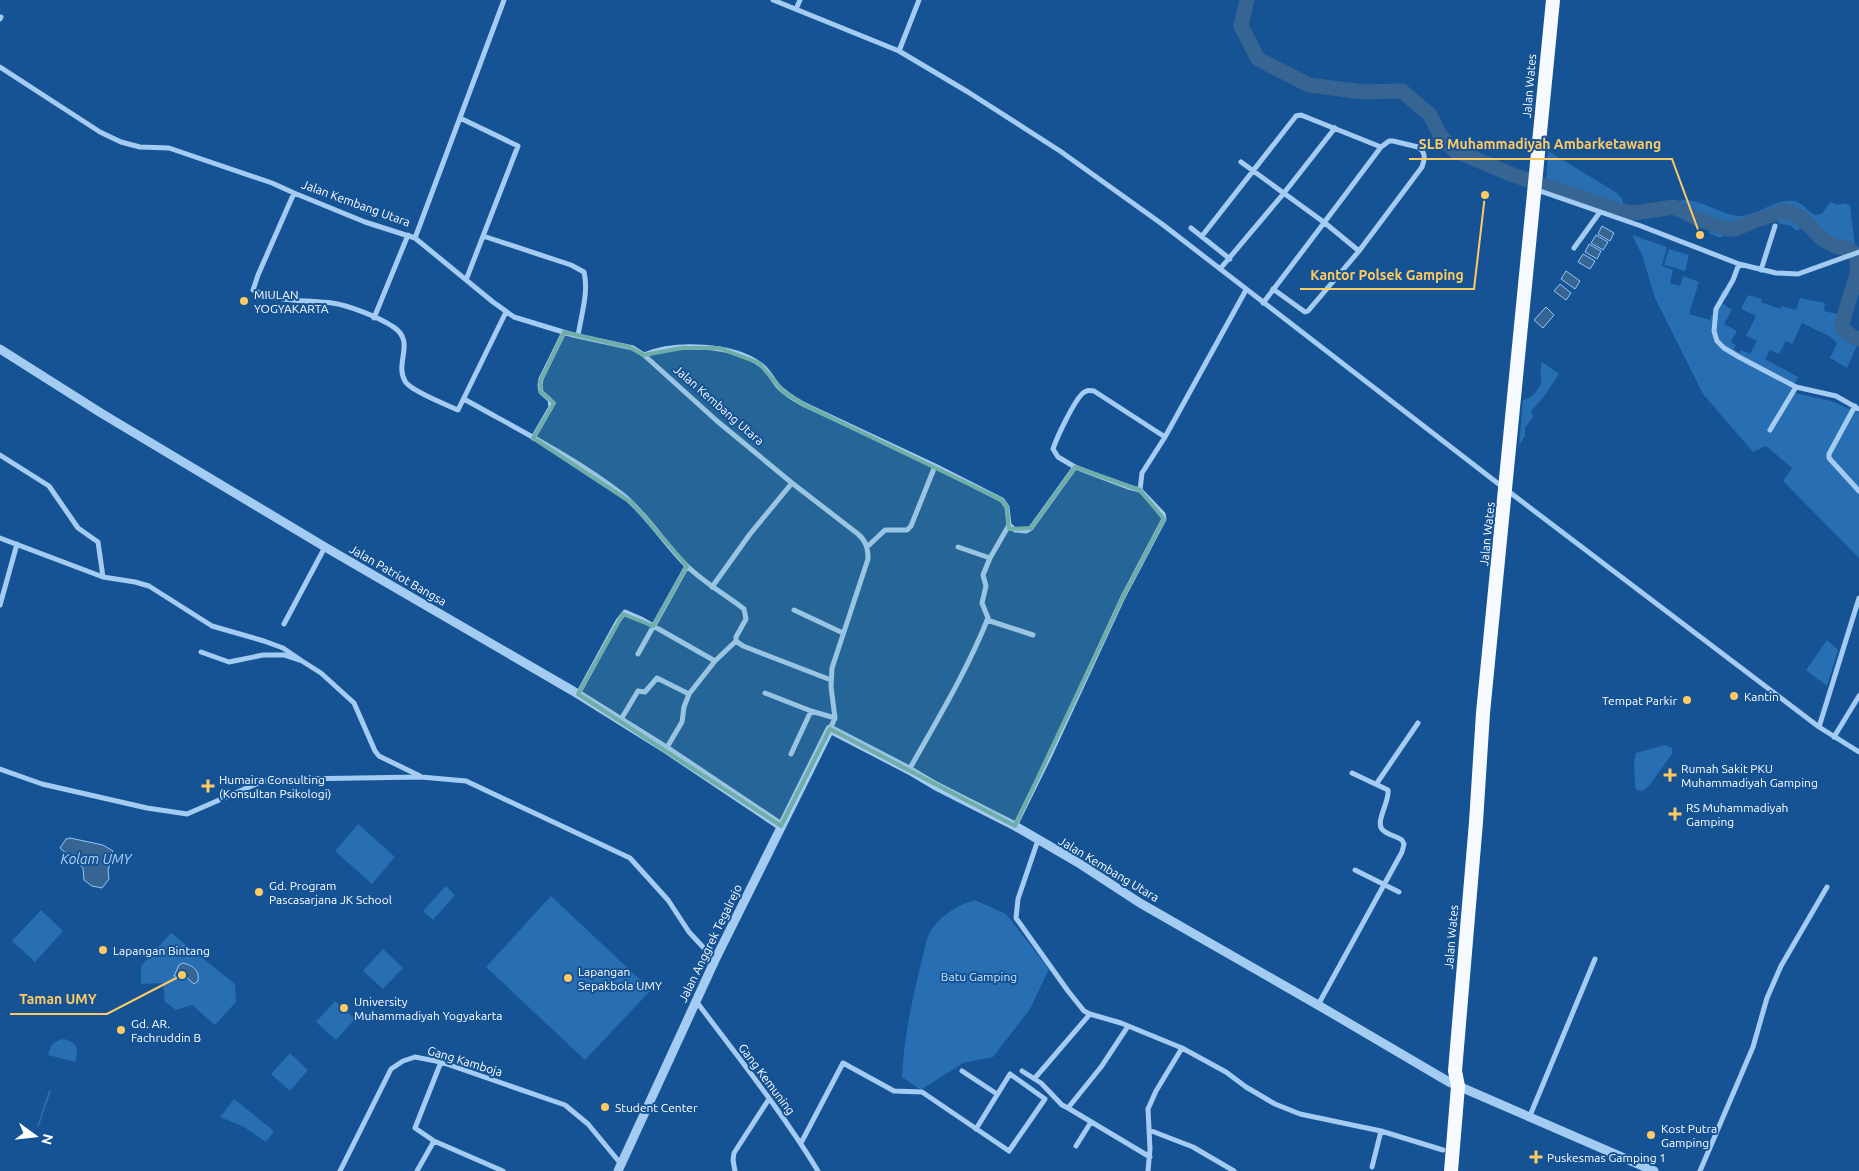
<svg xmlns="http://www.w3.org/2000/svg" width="1859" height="1171" font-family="Ubuntu,sans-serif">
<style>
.green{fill:#276eb2}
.water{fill:#376593;stroke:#96c7f4}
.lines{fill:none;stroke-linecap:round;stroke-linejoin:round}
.river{stroke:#376593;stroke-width:15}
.minor{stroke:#a4cbf1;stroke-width:5}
.tertiary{stroke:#a4cbf1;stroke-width:9}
.trunk{stroke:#f6faff;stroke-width:14}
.marked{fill:#6fada8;fill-opacity:0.2;stroke:#6fada8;stroke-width:4;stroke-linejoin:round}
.poi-dot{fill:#ffca64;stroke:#155394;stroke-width:2}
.labels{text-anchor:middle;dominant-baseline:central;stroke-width:4;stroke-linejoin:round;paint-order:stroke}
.street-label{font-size:12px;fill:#fff;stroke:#155394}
.poi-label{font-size:12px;fill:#fff;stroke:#155394;text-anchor:start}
.park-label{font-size:12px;fill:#cbe4fc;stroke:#155394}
.water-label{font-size:14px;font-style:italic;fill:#b0d5f8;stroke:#155394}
.leader{fill:none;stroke:#ffca64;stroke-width:2}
.callout-dot{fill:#ffca64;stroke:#155394;stroke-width:2}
.callout-label{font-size:14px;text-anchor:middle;font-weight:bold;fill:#ffca64;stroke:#155394;stroke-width:4;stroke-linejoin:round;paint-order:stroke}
</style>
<rect width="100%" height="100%" fill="#155394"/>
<path class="green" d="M1548,151l69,42 5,6 2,9 -78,-26z
M1683,200c20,0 36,14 56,16 18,1 44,-23 60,-13 6,3 10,9 16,12l7,-1 8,-12 8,3c5,-2 7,-2 12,0l5,41 -7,-2h-12l-6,-3 -12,-10 -17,-3 -4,3 -6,-5 -13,-3 1,-9 -33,11 -26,13 -11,-5 2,-6c-16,-6 -29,-9 -38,-24z
M1632,235l35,12 -5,19 11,4 -3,13 10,3 3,-10 16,6 -10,32 21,6 12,-30 8,3 -8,10 10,7 -8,14 13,7 -6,11 5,3 -2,4 5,4 2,-3 9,4 7,-13 -11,-5 10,-20 -15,-7 7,-14 14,4 -1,3 19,7 2,-3 14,4 4,-12 25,5 -1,8 18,4c-6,17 2,20 16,28l-11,25 -17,-10 7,-15 -8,-7 -27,-13 -10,21 -6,-3 -7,13 -9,-4 -5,9 33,18 -7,15 40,9 28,12v145l-76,-77 9,-13 -26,-22 -13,6 -50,-58 -48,-96 -13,-43z
M1669,249l20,6 -4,16 -21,-6z
M1542,362l17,12 -16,24 -12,13 2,6 -8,11v8l-6,10 4,-46c7,0 16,-10 18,-17 1,-7 -2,-13 1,-21z
M1827,640l11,10 -11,36 -21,-16z
M1665,745l7,3v6l-24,33 -6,4 -5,-1 -2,-3 -1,-26 2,-8z
M358,824l37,33 -23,27 -37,-33z
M446,886l9,9 -22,25 -10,-9z
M551,896l100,94 -66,70 -99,-93z
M975,900l31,14 43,55 -19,40 -37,48 -30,6 -42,27 -19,-13c2,-47 14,-93 25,-138 7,-20 28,-33 48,-39z
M41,910l22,21 -28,31 -23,-21z
M171,933l64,51 1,18 -21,23 -23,-20 -16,5 -11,-8 -2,-19 -22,1v-18z
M383,949l20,19 -20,21 -20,-18z
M335,1001l20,18 -19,21 -20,-18z
M64,1039c14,4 15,10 11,23l-27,-7c3,-10 5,-14 16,-16z
M290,1053l18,17 -18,21 -19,-17z
M49,1090l2,1 -12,35 -2,1z
M234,1099l40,32 -8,11 -22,-15 -24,-10z"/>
<path class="water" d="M1602,226l12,7 -4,8 -12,-7z
M1596,235l12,7 -5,8 -12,-7z
M1589,244l12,7 -4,8 -12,-7z
M1583,254l12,7 -5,8 -12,-7z
M1566,271l14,10 -5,8 -14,-10z
M1560,284l11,9 -5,7 -12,-9z
M1546,307l8,8 -11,13 -9,-8z
M70,838l33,7 10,6 -5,20 1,8 -7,9 -10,-2 -8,-6 -1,-12 -23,-20 6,-9z
M183,963c9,2 17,7 15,18l-4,3 -8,-7 -12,-1 5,-11z"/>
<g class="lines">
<path class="river" d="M1247,0l-6,26 17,33 51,26 55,7 38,-1 28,24 10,20 14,15 59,25 108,36 13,2 40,-6 26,13 27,9h8l21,-9 28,-9 13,4 6,4 19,20 13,7 14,3 7,6 2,16 -16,52 1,6 10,8 6,2"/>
<path class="minor" d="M773,0l126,51 69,41 92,59 102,73 338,261 319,242 40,25
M796,9l4,-9
M0,19l1,-2
M899,51l20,-51
M0,67l100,65 21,10 19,5 29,1 103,35 22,10 71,29 50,16 78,64 21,15 59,18 60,13 11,7 73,66 75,62 66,51c8,7 10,14 10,25l-36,109 -1,19 4,31 -5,11
M460,118l58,28 -52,134
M1241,162l84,61 34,28
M1535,191l8,1 98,34 98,38 37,9 22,1 61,-22
M294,193l-36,82 -5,15c21,12 55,10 79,13 16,2 46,14 60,23 25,15 2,36 13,55 4,9 42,24 53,29l48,-98
M1191,228l39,31
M483,236l88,29 13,7c5,19 -3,44 -6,64
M1202,236l94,-120 5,-1 80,32
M415,238l89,-238
M1574,248l26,-36
M1739,264l-6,16 -17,29 -2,22 3,10 7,7 15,9 57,30 40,9 23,13
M1220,269l64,-76 51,-65
M1761,270l14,-44
M1263,303c40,-52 79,-104 118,-156l8,-6h4l25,6c8,5 7,12 4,20l-63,84 -51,60 -3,1 -32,-23
M374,318l34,-83
M644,355c31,-13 89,-11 117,10 7,5 11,14 17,21 7,8 16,13 25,18l132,62 67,34 5,7 2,18 6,5 11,1 5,-3 44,-61 53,20 12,3
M464,399c53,30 110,58 159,96 24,20 41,48 63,70 18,18 39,29 58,44l2,10 -10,18v4l7,5 88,34
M1855,406l-26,48v4l30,33
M1770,430l26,-43
M533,438l18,-31 -1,-7 -9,-8 -1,-7 1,-6 23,-47
M0,455l49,31 29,42 20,14 5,35
M1075,467l-17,-10 -5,-8c4,-12 21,-48 30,-56 4,-3 6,-3 11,-2l71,46
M0,538l103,39 32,5 14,4 63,40 52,15 19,7 19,13
M867,547l18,-17h22l4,-4 24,-60
M958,547l32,11
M712,587l38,-53 42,-51
M0,605l17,-61
M794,610l49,23
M987,620l46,15
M284,624l41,-77
M201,652l28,10 34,-7h21l18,6 19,12 33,30 21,48 4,5 41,20
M638,654l49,-88
M765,693l46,18 24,7
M578,694l40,-73 7,-9 16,7 74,42
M620,721l18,-30 7,1 12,-14 32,16
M1819,727l40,-129
M1834,737l25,-41
M666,749l16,-27 2,-15 5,-13 26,-33 21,-20
M791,754l20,-43
M0,769l42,15 105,24 40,6 76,-33 33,-2 125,-2 45,4 164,77 38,42 21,32 26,28
M909,770c28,-50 58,-99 79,-152l-6,-15 4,-17 -3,-11 7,-17 19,-33
M1377,783l41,-60
M1015,826l34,-69 74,-160 41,-78 -1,-5 -23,-24 2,-17 23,-36 81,-147
M1038,840l-20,59 -2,19 52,73 16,20 6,3 31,9 61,25 44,24 20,15 29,17 25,10 81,17 62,19
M1355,870l44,22
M696,1001c42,56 86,111 122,170
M1318,1005l84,-153 2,-8 -2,-4c-6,-4 -13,-5 -18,-9 -11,-7 6,-29 4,-41l-36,-17
M1128,1026l-27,41 -33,41 82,49
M441,1062l-26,66 19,13 69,30
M962,1071l35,23
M1022,1071l19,12 21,22 6,3
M1035,1078l55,-64
M1529,1118l66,-159
M1149,1130l44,17 41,24
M801,1143l42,-80 51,28 28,1 87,59 36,-52 -35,-25 -34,55
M1076,1146l15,-24
M1372,1167l9,-36
M340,1171l51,-102 12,-8 12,-4 26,5 124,43 23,19 33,40
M417,1171l17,-30
M735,1171l-2,-11 1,-7 35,-54
M1148,1171l2,-22 -2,-40 8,-18 26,-43
M1700,1171l53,-124 14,-49 14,-32 46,-79"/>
<path class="tertiary" d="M0,349l101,64 224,134 248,144 93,58 115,77
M618,1171l97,-211 115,-231 79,41 27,16 79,40 62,36 63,41 178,102 131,77 205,89"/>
<path class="trunk" d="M1451,1171l7,-85 -3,-15 21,-249 7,-109 70,-713"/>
</g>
<path class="marked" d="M564,332l65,15 15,8 38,-7h37l40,15 25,29 19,12 199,96 5,7 2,22 22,-1 44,-61 65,23 24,29 -41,78 -108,229 -185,-97 -49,97 -203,-132 45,-80 30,12 34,-60 -55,-63 -99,-65 21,-35 -13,-11 -1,-10z"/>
<g class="poi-dot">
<circle cx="244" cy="301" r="5"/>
<circle cx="1734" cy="696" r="5"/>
<circle cx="1687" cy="700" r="5"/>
<path d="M1667.5 767.5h5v5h5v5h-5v5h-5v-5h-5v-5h5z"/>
<path d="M205.5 778.5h5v5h5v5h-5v5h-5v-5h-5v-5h5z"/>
<path d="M1672.5 806.5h5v5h5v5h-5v5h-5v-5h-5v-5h5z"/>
<circle cx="259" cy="892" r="5"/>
<circle cx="103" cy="950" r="5"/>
<circle cx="568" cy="978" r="5"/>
<circle cx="344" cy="1008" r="5"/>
<circle cx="121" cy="1030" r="5"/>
<circle cx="605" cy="1107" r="5"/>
<circle cx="1651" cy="1135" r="5"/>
<path d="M1533.5 1149.5h5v5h5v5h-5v5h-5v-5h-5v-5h5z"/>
</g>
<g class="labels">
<g class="street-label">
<text transform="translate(1529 86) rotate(-85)">Jalan Wates</text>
<text transform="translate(356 203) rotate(20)">Jalan Kembang Utara</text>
<text transform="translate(719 405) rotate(41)">Jalan Kembang Utara</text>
<text transform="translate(1487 534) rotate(-84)">Jalan Wates</text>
<text transform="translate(398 575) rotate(30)">Jalan Patriot Bangsa</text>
<text transform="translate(1109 869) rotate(31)">Jalan Kembang Utara</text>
<text transform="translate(1451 937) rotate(-85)">Jalan Wates</text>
<text transform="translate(710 943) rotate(-64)">Jalan Anggrek Tegalrejo</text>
<text transform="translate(465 1061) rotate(17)">Gang Kamboja</text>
<text transform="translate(767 1079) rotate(53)">Gang Kemuning</text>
</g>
<g class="poi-label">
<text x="254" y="294">MIULAN<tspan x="254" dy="14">YOGYAKARTA</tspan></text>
<text x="1744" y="696">Kantin</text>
<text x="1677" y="700" text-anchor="end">Tempat Parkir</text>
<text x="1681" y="768">Rumah Sakit PKU<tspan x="1681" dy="14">Muhammadiyah Gamping</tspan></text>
<text x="219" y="779">Humaira Consulting<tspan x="219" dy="14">(Konsultan Psikologi)</tspan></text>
<text x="1686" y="807">RS Muhammadiyah<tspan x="1686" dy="14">Gamping</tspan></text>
<text x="269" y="885">Gd. Program<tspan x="269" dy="14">Pascasarjana JK School</tspan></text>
<text x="113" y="950">Lapangan Bintang</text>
<text x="578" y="971">Lapangan<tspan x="578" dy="14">Sepakbola UMY</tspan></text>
<text x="354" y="1001">University<tspan x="354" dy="14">Muhammadiyah Yogyakarta</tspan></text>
<text x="131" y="1023">Gd. AR.<tspan x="131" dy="14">Fachruddin B</tspan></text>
<text x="615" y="1107">Student Center</text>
<text x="1661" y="1128">Kost Putra<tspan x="1661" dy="14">Gamping</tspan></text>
<text x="1547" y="1157">Puskesmas Gamping 1</text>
</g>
<g class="park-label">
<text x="979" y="976">Batu Gamping</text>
</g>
<g class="water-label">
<text x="96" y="859">Kolam UMY</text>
</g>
</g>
<path class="leader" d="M1700 235L1672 159H1409M1485 195L1474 289H1300M182 975L107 1014H10"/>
<g class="callout-dot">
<circle cx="1700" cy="235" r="5"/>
<circle cx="1485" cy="195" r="5"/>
<circle cx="182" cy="975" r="5"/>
</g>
<g class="callout-label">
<text x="1540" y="149">SLB Muhammadiyah Ambarketawang</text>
<text x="1387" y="280">Kantor Polsek Gamping</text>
<text x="58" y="1004">Taman UMY</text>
</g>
<g transform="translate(35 1136) rotate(105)" stroke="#155394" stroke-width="4" paint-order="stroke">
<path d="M0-4L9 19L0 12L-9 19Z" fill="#ffffff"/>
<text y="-8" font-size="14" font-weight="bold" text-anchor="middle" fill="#ffffff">N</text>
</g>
</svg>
